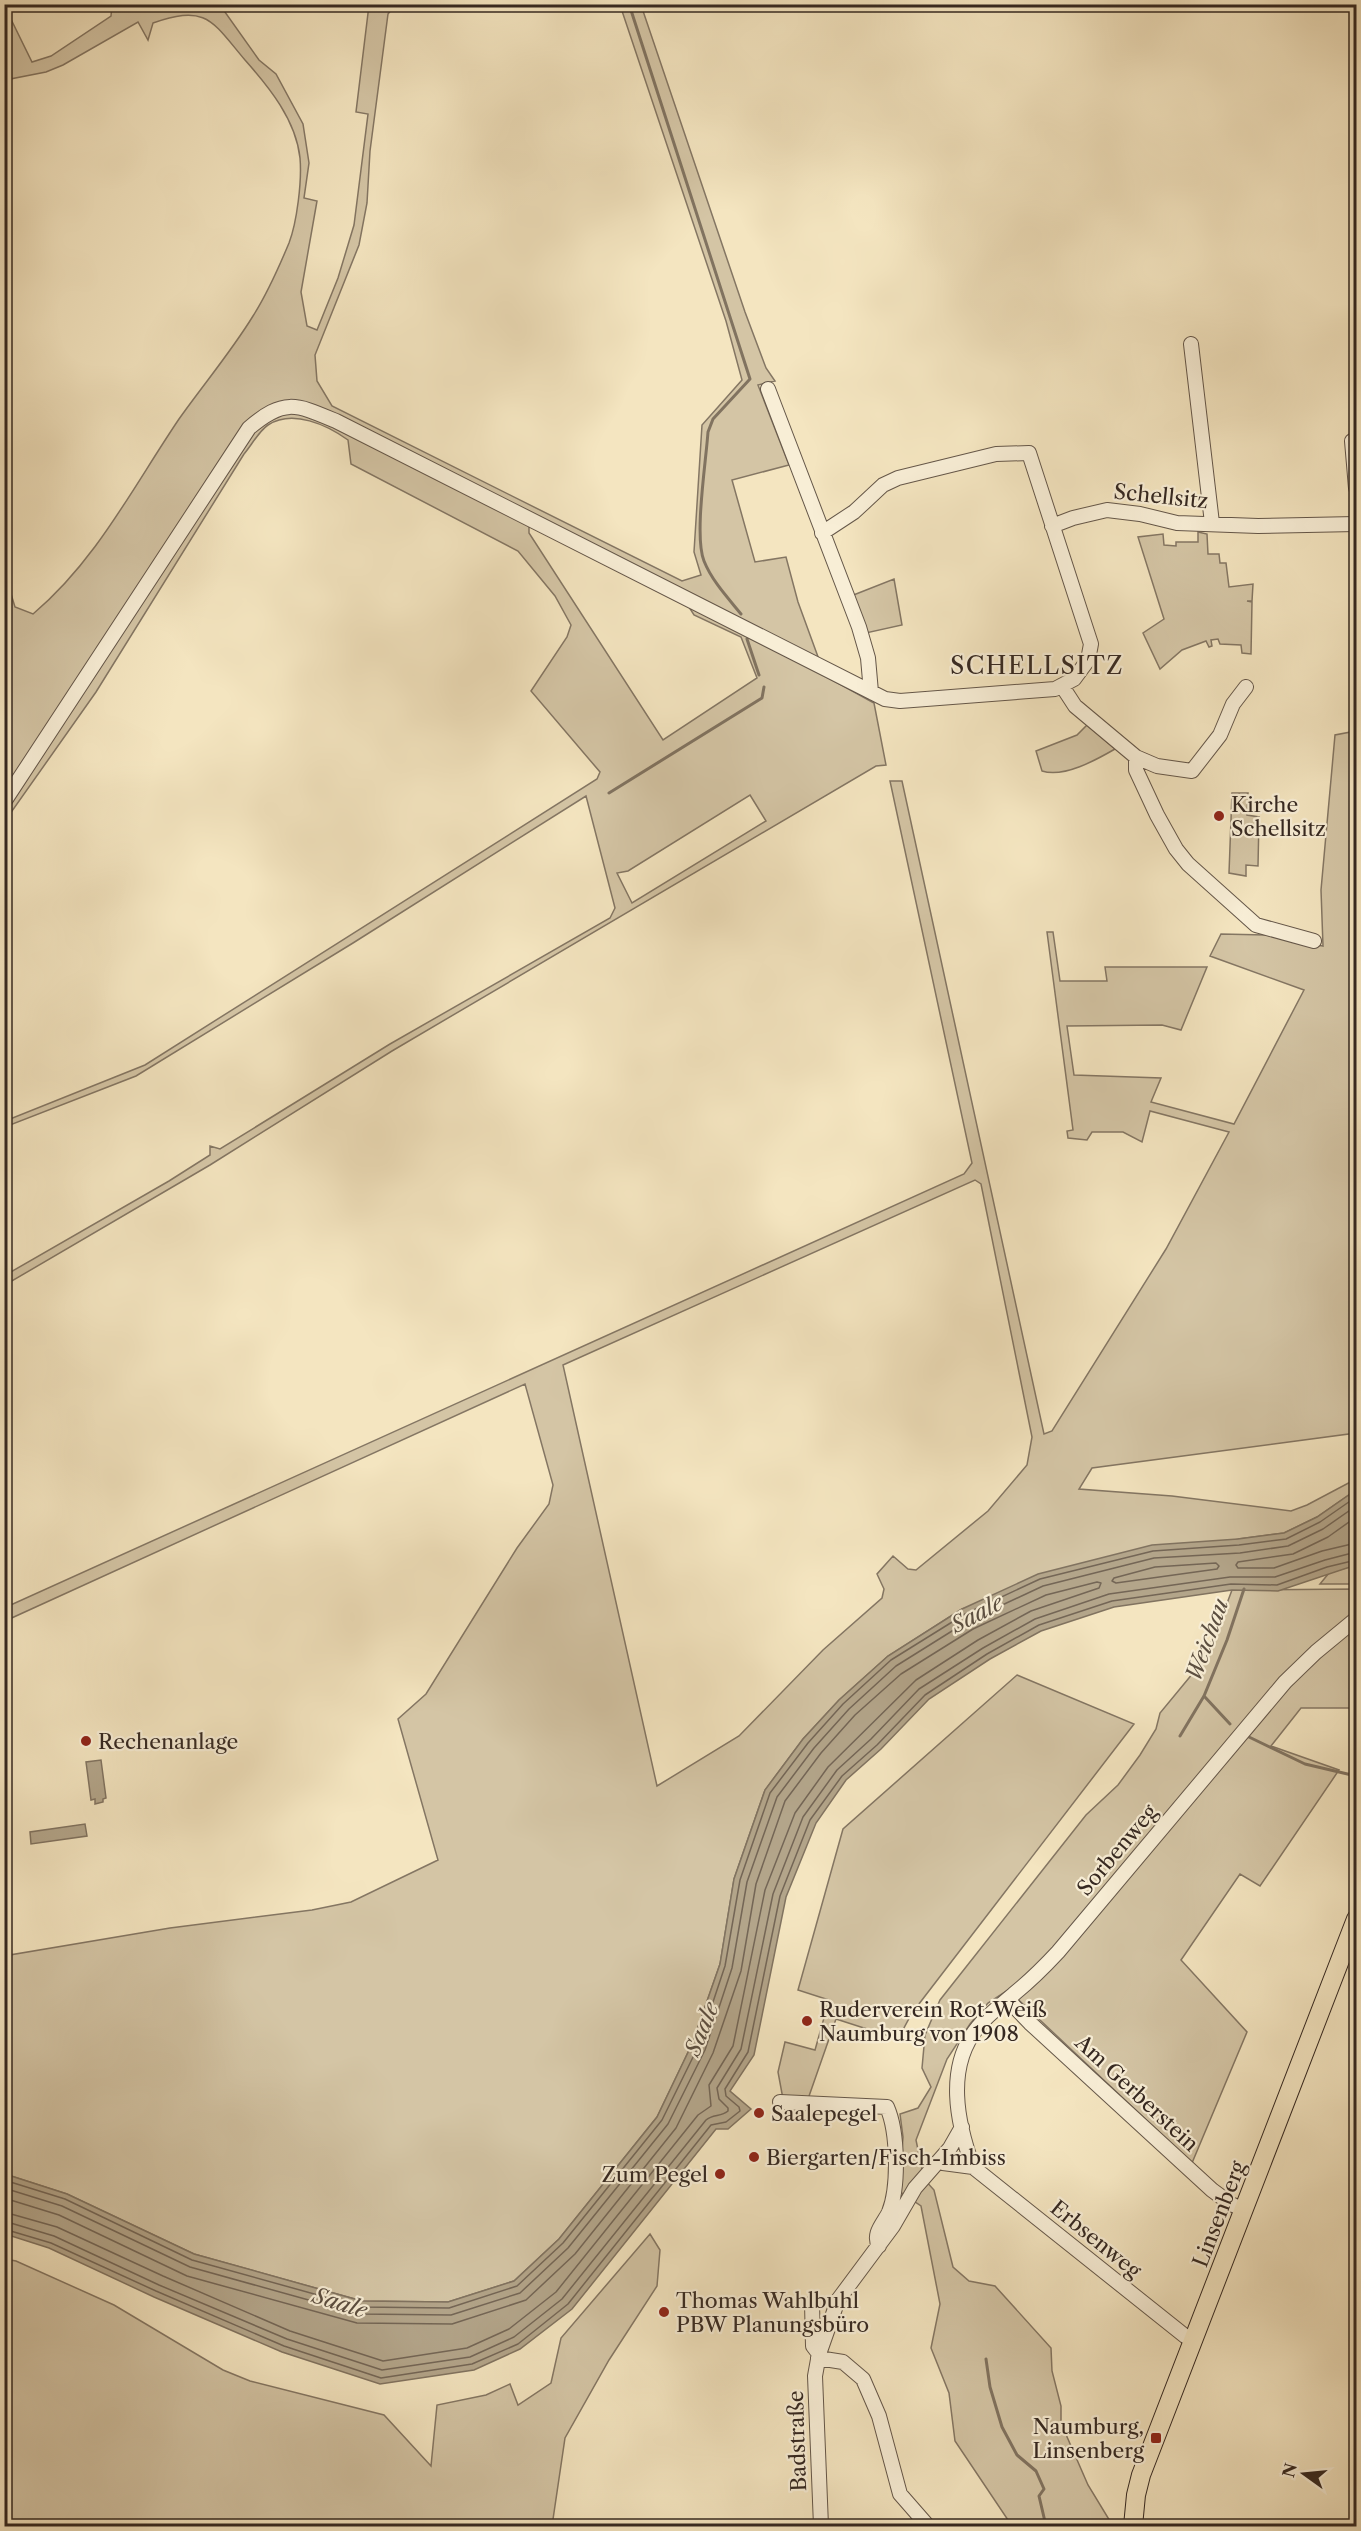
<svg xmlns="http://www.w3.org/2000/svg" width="1361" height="2531" font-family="'Libre Caslon Text',serif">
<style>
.green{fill:#d4c5a5;stroke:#847663;stroke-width:1.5;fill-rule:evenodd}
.water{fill:#b3a58a;stroke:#817360;stroke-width:1.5}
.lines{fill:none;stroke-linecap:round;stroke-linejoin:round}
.shore{stroke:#746656;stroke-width:1.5}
.stream{stroke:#817360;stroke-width:3}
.minor-casing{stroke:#655749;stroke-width:16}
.major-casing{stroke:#352821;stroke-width:20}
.minor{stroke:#f8eed6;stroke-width:14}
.major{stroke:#f4e5c0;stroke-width:18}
.poi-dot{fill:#8f2418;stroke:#f8eed6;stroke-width:2}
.labels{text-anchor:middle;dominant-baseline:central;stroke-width:4.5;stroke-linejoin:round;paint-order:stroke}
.street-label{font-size:21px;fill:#352821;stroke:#f8eed6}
.poi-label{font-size:21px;fill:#352821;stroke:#f8eed6;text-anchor:start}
.water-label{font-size:22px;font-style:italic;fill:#5b4e40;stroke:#f8eed6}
.quarter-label{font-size:24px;letter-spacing:1.5px;fill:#352821;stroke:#f8eed6}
</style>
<rect width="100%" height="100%" fill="#f4e5c0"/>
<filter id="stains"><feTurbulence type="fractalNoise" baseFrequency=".00333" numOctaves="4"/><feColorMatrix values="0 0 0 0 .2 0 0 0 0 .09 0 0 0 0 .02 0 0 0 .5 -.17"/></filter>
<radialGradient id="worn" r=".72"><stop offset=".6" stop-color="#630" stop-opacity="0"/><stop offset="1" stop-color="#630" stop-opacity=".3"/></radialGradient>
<path class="green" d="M112,5h108l39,55 17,14 27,50 6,39 -5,35 13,3 -16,91 6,34 10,4 21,-52 16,-53 14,-111 -12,-2 13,-107h26l-7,9 -18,137 -3,52 -8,42 -44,110 2,26 15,25 350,175 19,-6 -7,-23 8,-127 40,-45 -16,-59 -106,-316h21l104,307 21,56 9,13 -17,4 31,80 -57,15 23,82 31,-5 12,45 27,74 49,27 12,62 -10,1 -484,285 -182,114 -205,120v-26l4,14 160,-92 41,-26v-9l10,3 170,-105 220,-126 5,-10 -29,-112 -233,147 -217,133 -131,51v-6l140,-56 452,-286 3,-7 -69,-81 36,-54 4,-12 -16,-29 -37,-45 -167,-87 -3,-24c-21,-15 -55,-31 -80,-15 -9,6 -17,21 -24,29l-148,238 -91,129 -1,-294 6,19 -3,35 8,26 18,7c63,-53 100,-127 146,-195 24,-34 52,-67 74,-103 14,-22 26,-49 36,-73 8,-21 13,-62 11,-85 -4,-38 -31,-71 -55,-98 -33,-39 -38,-56 -92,-37l-5,17 -10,-18 -75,43 -17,7 -41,8v-73l27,55 19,-6 60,-40zM529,526l160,81 5,8 47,22 16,41 -94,62 -134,-207zM750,795l16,26 -134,82 -15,-30 11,-2z
M1198,532l9,2 1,20h11l1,9h6l3,24 24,-3 -1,17h-5l5,1 -1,52 -9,-1 -1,-8 -21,-1 -2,-5 -7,1 1,6 -3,1 -3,-6 -24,9 -22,19 -17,-36 21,-14 -26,-82 25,-3 1,11 12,1v-4h22z
M894,579l8,46 -36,8 -15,-37z
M1087,725l28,24c-19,11 -51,29 -73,22l-6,-20 41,-16z
M1356,731v702l-264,35 -13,21 93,7 119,15 16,-6 49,-26v11l-39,27 -33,16 -46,6 -276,70 -74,47 -49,44 -36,39 -38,51 -31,89 -14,85 -28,80 -35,73 -98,122 -45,42 -66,21 -86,-1 -168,-47 -127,-60 -62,-20 -1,-218 166,-28 142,-18 39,-8 87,-42 -40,-141 28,-25 91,-146 32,-44 4,-19 -28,-101 -520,237 -1,-13 960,-434 8,-11 -82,-382h12l142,653 8,-3 114,-182 63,-117 -79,-21 -8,31 -19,-10h-31l-5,8 -19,-2 -1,-7 6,-1 -26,-198h6l7,49h47l-2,-14h102l-26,63 -19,-5 -95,1 7,49 87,3 -10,24 83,22 70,-134 -94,-34 11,-22 45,1 57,11 -2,-56 14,-155zM975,1180l6,4 51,253 -5,28 -39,46 -72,59 -8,-1 -15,-13 -16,18 7,15 -2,9 -59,52 -84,86 -82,50 -94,-421z
M1232,793h16l-1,22 12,2 -1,49 -12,-1v11l-17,-3z
M1356,1565v19h-36l9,-11z
M1356,1589v119h-55l-30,38 68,24 -79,116 -20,-12 -59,86 66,72 -55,131 -184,-173 -20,13 -18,21 -23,35 -31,81 8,39 10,11 19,77 16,14 26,5 56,62 1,23 9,35v17l27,62 25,41h-101l-57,-85 -6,-48 -18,-45 9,-44 -19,-98 -22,-15 4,-54 -3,-23 18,-6 13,-21 -9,-19 3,-33 15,-35 146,-185 32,-30 22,-30 16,-26 4,-16 38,-46 19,-37 15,-40z
M1017,1675l117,49 -222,289 -14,26 -62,-20 -28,80h-25l-5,-27 7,-30 30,8 14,-50 -31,-10 45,-161z
M650,2234l10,16 -3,36 -48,74 -44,78 -13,88h-547v-267l11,2 98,44 109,65 27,11 134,34 47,51 6,-61 49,-10 24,-11 8,21 33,-22 10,-45z"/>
<path class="water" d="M1356,1490v75l-78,26 -46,-1 -118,17 -73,24 -51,28 -61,40 -48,50 -35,31 -30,43 -30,74 -32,158 -24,36 21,18 -23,20h-12l-144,180 -52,40 -46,21 -94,14 -98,-32 -128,-55 -105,-49 -44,-14v-60l62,20 127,60 168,47 86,1 66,-21 45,-42 98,-122 35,-73 28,-80 14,-85 31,-89 38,-51 36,-39 49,-44 74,-47 76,-35 114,-29 86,-6 46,-6 33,-16z
M101,1760l5,38 -3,1v3l-8,2v-5l-4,1 -5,-38z
M85,1824l2,12 -56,8 -1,-12z"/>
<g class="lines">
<path class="shore" d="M1356,1517l-28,20 -35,17 -55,8 -2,3 2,3h36l48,-17 34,-8
M1216,1563l3,3 -2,3 -101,14 -4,-2 2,-3 41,-11z
M4,2180l61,19 127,61 169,47 88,1 68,-22 46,-43 99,-123 36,-73 27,-81 15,-86 30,-87 38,-50 35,-39 48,-44 74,-46 75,-35 113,-28 86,-6 47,-6 34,-17 36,-25
M4,2188l58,18 128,61 169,47 92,1 69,-22 48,-45 100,-124 37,-74 27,-82 15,-86 30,-85 37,-49 35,-39 47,-43 72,-45 75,-35 111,-28 86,-5 48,-7 35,-17 33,-23
M4,2198l55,17 128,61 170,47 95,1 74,-24 49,-46 101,-126 37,-75 28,-82 15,-87 29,-83 36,-48 34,-38 46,-41 72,-45 73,-34 51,-13 4,1 -2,5 -68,23 -53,29 -62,40 -88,87 -33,46 -30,77 -32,156 -24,39 2,21 -13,9 -142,177 -47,37 -42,19 -84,13 -93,-30 -127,-55 -106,-49 -53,-15
M4,2221l50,15 105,49 128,54 95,31 88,-13 44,-20 48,-38 144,-179c7,-6 15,-3 22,-9v-3l-9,-9 -2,-11 24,-39 32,-155 30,-77 34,-47 34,-31 48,-50 64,-41 52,-29 74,-25 121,-17h45l50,-17 31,-8
M4,2229l47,14 105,48 128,55 97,32 91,-14 46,-20 50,-40 143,-179 15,-3 14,-11 -1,-4 -13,-11 -1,-7 23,-37 32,-156 30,-76 32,-44 35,-31 48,-50 62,-41 52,-29 73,-24 119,-17 46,1 50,-18 29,-7"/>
<path class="stream" d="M629,4l121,375 -37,40 -5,13c-2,30 -14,104 -4,129 8,20 24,37 37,53
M747,639l12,36
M609,793l153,-95 2,-11
M1204,1696l26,28
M1180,1736l24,-40 23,-56 17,-51
M1249,1737l56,27 51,12
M986,2359l4,28 12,40 15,28 19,16 8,18 -5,7 7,30"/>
<defs>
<path id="minor" d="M1191,344l21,179
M768,389l91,238 9,31 3,34
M1352,441l4,47
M1052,526l21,-8 34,-8 33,4 37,9 81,3 98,-2
M1062,686l13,20 61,51v13l21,45 19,34 12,15 68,61 58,16
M1136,757l21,9 35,5 28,-36 13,-31 13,-17
M4,802l245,-374c35,-30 47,-24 87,-7l549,278 15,2 155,-12 19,-10 14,-19 3,-16 -62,-191 -33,1 -98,24 -15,7 -29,27 -32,21
M1008,2000l22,23 182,167 19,14 13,6
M780,2102l107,5c11,25 12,80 2,105 -5,11 -17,21 -10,34
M940,2160l3,3 30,4 212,169 9,5
M973,2167c-16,-44 -28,-100 5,-140 10,-13 25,-23 37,-34 16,-13 30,-27 43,-41l227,-270 31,-30 40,-33
M812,2303l1,43 6,8
M818,2358l25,4 20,17 16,37 21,78 28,32
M821,2526l-6,-150 4,-22 19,-54 55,-74 22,-38 35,-40 12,-21"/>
<path id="major" d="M1133,2526l3,-31 5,-20 215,-556"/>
</defs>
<use href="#minor" class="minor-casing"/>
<use href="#major" class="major-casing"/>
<use href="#minor" class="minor"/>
<use href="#major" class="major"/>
</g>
<g class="poi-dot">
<circle cx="1219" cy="816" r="6"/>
<circle cx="86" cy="1741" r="6"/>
<circle cx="807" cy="2021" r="6"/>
<circle cx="759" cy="2113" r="6"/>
<circle cx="754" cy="2157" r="6"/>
<circle cx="720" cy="2174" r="6"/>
<circle cx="664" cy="2312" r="6"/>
<rect x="1150" y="2432" width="12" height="12" rx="3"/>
</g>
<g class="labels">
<g class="street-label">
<text transform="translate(1161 496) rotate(6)">Schellsitz</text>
<text transform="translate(1117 1850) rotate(-50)">Sorbenweg</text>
<text transform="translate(1137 2093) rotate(43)">Am Gerberstein</text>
<text transform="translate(1219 2214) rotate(-69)">Linsenberg</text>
<text transform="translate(1096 2239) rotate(39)">Erbsenweg</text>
<text transform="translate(797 2441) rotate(-92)">Badstraße</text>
</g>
<g class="poi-label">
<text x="1231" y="804">Kirche<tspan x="1231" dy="24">Schellsitz</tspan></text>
<text x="98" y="1741">Rechenanlage</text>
<text x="819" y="2009">Ruderverein Rot-Weiß<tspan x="819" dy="24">Naumburg von 1908</tspan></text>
<text x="771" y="2113">Saalepegel</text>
<text x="766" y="2157">Biergarten/Fisch-Imbiss</text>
<text x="708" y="2174" text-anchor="end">Zum Pegel</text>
<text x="676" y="2300">Thomas Wahlbuhl<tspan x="676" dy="24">PBW Planungsbüro</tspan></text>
<text x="1144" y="2426" text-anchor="end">Naumburg,<tspan x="1144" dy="24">Linsenberg</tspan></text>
</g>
<g class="water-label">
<text transform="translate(977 1614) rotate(-28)">Saale</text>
<text transform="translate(1207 1640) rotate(-70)">Weichau</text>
<text transform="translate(702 2029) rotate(-68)">Saale</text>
<text transform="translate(340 2303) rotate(17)">Saale</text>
</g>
<g class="quarter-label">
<text x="1037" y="665">SCHELLSITZ</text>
</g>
</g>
<rect width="1361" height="2531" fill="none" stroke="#f4e5c0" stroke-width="24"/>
<rect x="6" y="6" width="1349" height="2519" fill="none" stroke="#352821" stroke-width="3"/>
<rect x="12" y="12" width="1337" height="2507" fill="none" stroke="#352821" stroke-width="1.5"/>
<g transform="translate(1304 2474) rotate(285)" stroke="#f8eed6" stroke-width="4.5" paint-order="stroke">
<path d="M0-4.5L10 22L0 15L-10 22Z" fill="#352821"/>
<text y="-9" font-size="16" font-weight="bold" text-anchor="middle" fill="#352821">N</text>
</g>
<rect width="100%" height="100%" filter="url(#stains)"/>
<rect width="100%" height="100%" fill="url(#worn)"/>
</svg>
